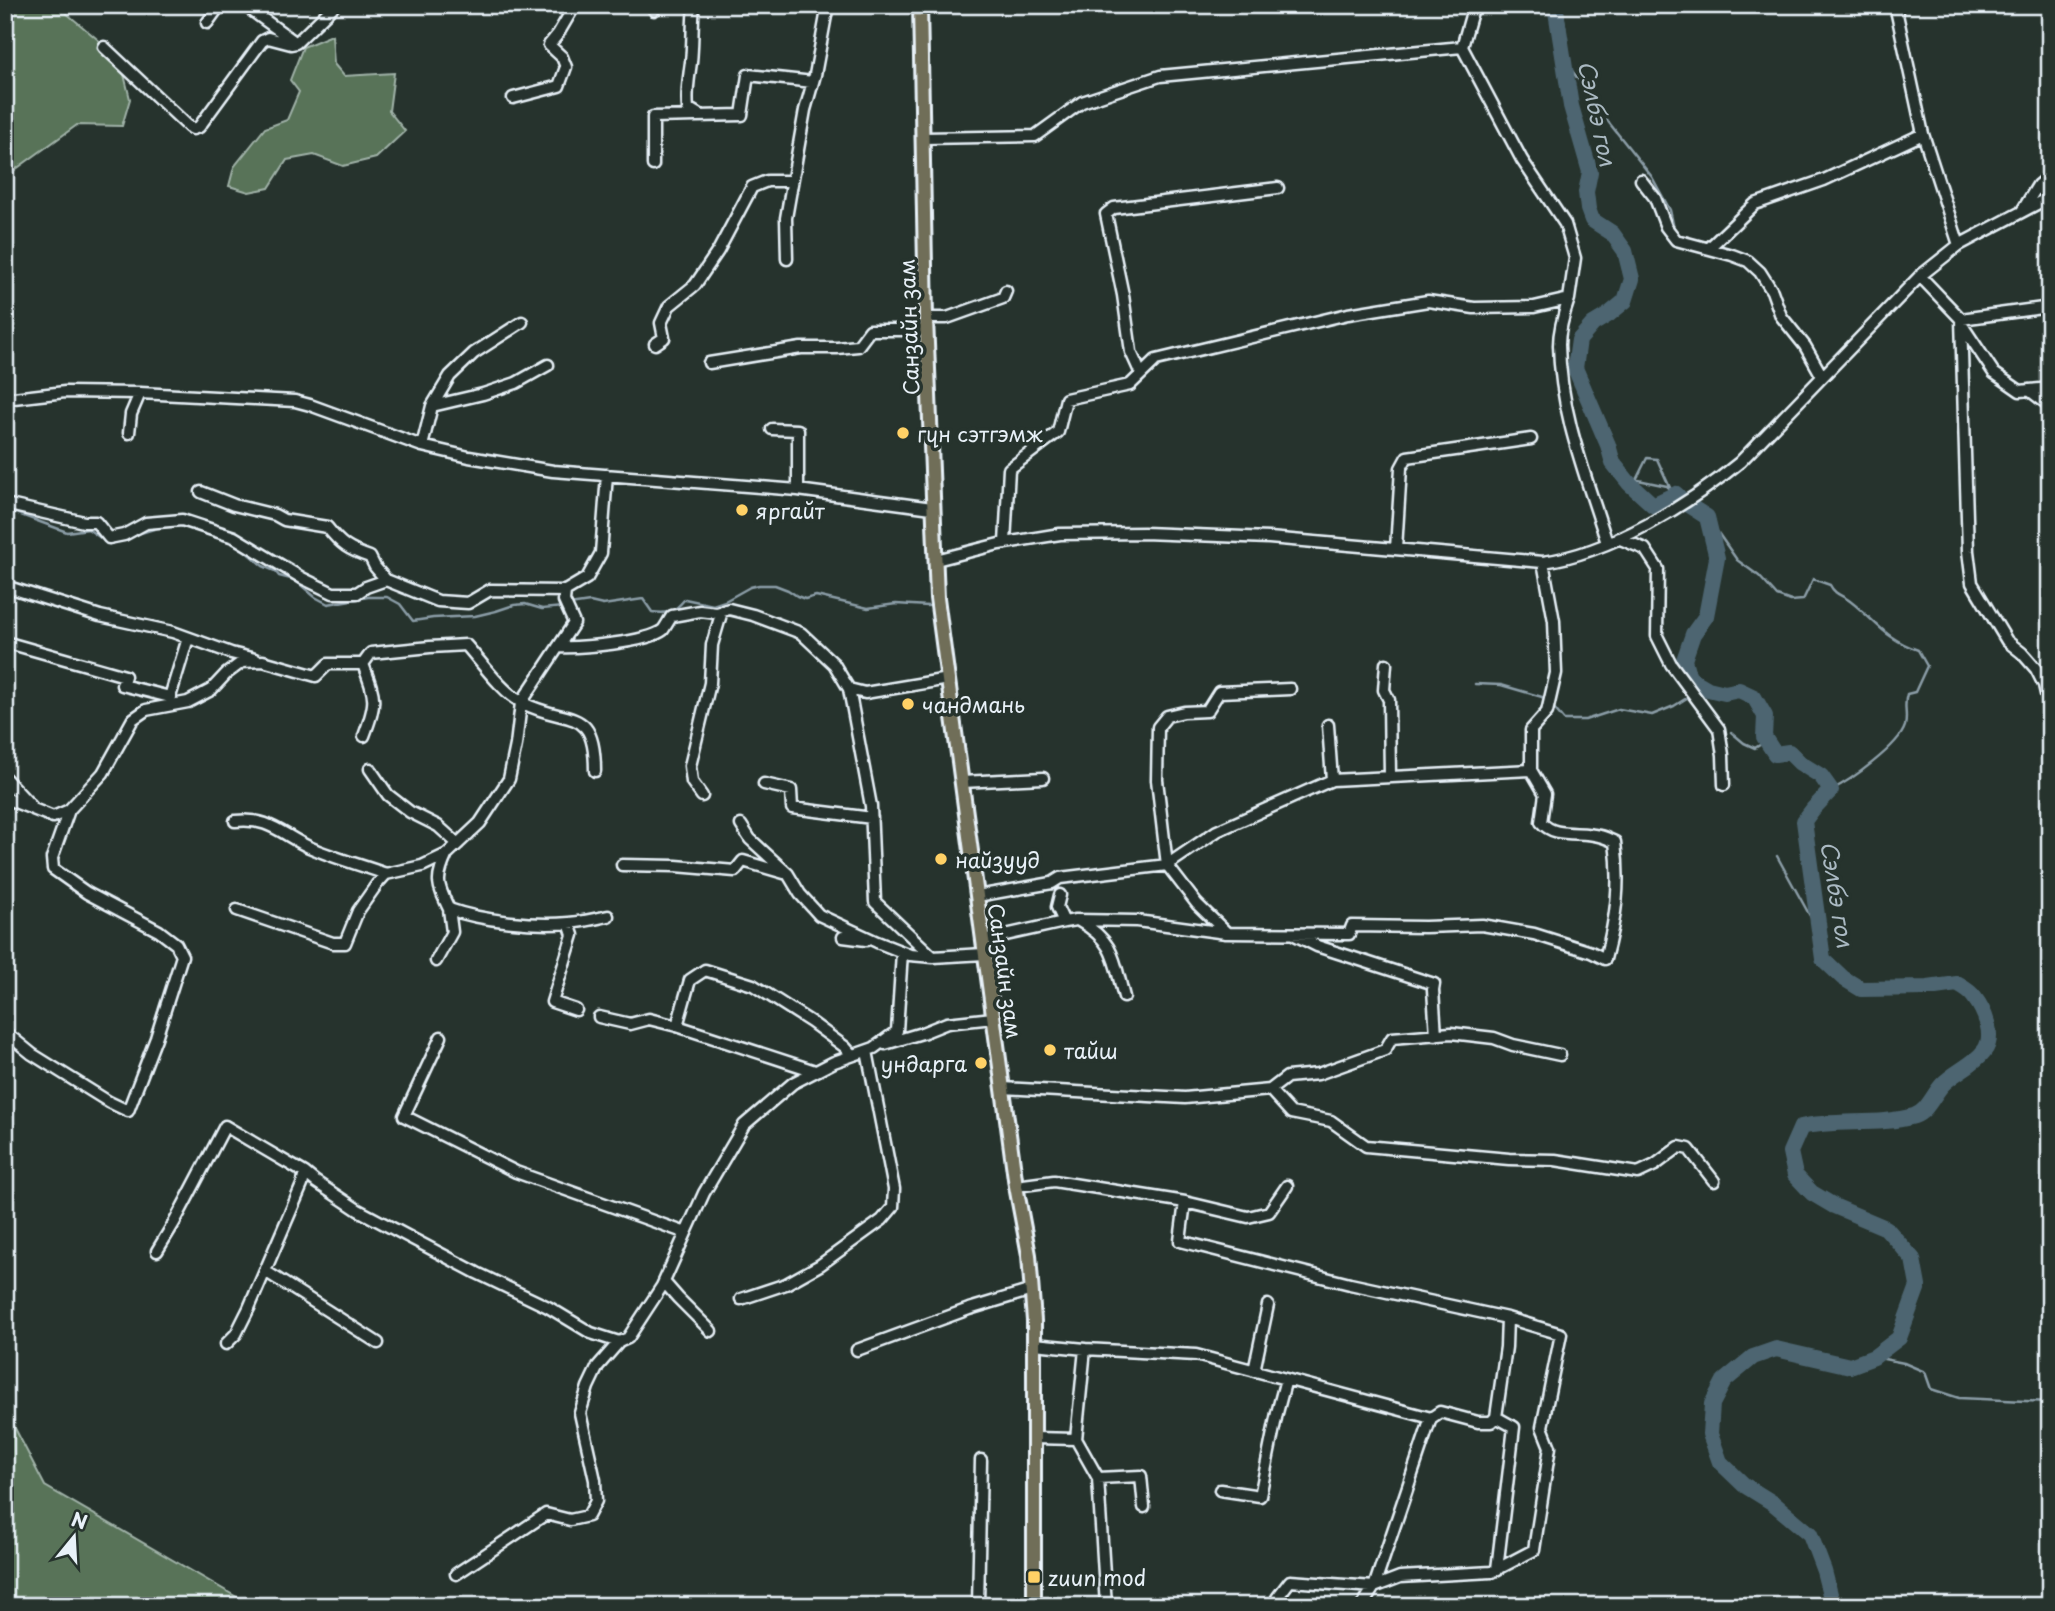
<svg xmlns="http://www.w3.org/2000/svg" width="2055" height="1611" font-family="'Playpen Sans',sans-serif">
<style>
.green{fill:#587359;stroke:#a0b2a8;stroke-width:2}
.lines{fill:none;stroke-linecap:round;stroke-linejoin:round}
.stream{stroke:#8b9da7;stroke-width:2.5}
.river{stroke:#4d6571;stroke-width:16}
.minor-casing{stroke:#e8f1f8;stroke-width:15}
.major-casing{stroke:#e8f1f8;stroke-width:18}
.minor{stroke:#26332d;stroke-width:10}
.major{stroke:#706e59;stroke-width:12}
.poi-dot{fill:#ffd166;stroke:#26332d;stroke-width:2.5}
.labels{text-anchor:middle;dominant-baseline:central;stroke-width:7;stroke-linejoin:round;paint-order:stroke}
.street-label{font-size:21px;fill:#e8f1f8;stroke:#26332d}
.poi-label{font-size:21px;fill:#e8f1f8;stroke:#26332d;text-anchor:start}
.water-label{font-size:23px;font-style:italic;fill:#aab9c2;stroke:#26332d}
</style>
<rect width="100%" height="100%" fill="#26332d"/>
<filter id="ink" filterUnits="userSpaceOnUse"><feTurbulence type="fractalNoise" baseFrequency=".0143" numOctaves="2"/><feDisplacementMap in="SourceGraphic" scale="14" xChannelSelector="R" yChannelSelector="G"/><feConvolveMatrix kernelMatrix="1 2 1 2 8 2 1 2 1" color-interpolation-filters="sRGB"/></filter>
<g filter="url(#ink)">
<path class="green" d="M5,5h43l17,7 55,46 10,41 -8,27 -45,-1 -72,52z
M332,35l2,29 10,12 50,-3 -5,38 16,20 -29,27 -33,8 -29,-11 -27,5 -18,28 -20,4 -20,-6 5,-19 31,-39 22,-8 12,-28 -9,-12 13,-33z
M5,1409l40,77 207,120h-247z"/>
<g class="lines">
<path class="stream" d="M1562,5l3,23 -2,30 47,66 42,53 18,33 5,23
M1624,477l43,9 9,8
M1636,480l11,-22 10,1 14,31
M5,509l62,23 21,-3 21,15 6,-2
M1707,517l30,43 22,16 18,20 14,5 12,-1 10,-21 17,6c5,10 12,10 20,16 26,20 35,38 68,49l9,16 -12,26 -8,2c-4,12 1,21 -2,32 -6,20 -55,55 -74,64
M209,534l20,7 16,10 18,15 12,5 4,5 16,4 20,17 13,7 40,-7h19l13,7 13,17 20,-3 42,-2 21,-5 18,-6 11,-1 17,5 21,-2
M131,536l26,-8 21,-3 18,4
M569,605l21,-3 13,3 40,-6 9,13c17,2 21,1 33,-13l28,6 12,-4 25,-14 9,-2h16l13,5 9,6 8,3 11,-3 52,12 28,-4 32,2
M1475,684l26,1 41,12 3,3
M1696,692l12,-3
M1553,707l11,13h21l34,-11 33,6 22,-9 16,-10
M1731,732l13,11 11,5 11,-7
M1777,856l44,80
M1874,1357l30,6 21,9 6,17 28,9 91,4"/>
<path class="river" d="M1555,5l16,101 19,66 -4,20 2,17 4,11 20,13 13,18 7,28 -7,22 -17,14 -15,9 -14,16 -4,28 33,77 5,18 16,20 24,22 23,-11 9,9 22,14 10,41 -11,58 -13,18 -9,26 5,18 19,11 17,4 14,-3 15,7 11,19 -1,21 11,17 14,-2 11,11 21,13 10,14 -18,19 -9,12 19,138 20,19 18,11 67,-1 29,-4c5,3 13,7 17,13 10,13 22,39 10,54 -10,14 -30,21 -42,34 -9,10 -15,27 -28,31 -34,10 -77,3 -113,11l-11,25 5,23 17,18 22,13 52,22 27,31 5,27 -19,52 -25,19 -24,9 -74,-17 -23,8 -29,24 -12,23 -2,30 10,28 24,23 29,18 37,31 14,37 8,31 -1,4"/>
<defs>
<path id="minor" d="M244,5l51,37
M694,5c-2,19 -1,38 -3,57 -2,16 -5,30 -3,46l13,8
M1895,5l28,129 36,111
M654,10v-5
M207,23l13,-18
M104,47l85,80 4,2 6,-2 63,-86 6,-3 23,6 5,-1 39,-38
M513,98l46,-12 7,-19 -4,-10 -13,-12 9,-11 17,-29
M923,138l112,-2 47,-34 78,-26 302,-29
M653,165v-48l89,-2 6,-40 65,7
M1641,180l14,18 11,29 10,13 56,15 16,6 12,11 12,19 9,25 24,30 17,30
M2022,211l16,-26 12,-10
M1709,248l46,-44 69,-24 99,-46
M787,259l-1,-41 19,-108 10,-35 13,-70
M1920,276l41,43 7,232 4,32 35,58 15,12 14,16 8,16 6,26
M1569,299c-5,14 -10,31 -10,46 1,68 28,134 48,198
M926,318h21l56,-20 3,-7
M1961,319l89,-12
M1962,325l32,48 26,18 30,-3
M655,344l9,-6 -3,-15 8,-17 26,-21 23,-34 34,-64 15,-6h25
M709,363l92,-15h36l21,-2 12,-16h56
M1141,374l-10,-22 -8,-57 -17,-81 8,-6 164,-20
M2029,390l21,16
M5,399l60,-7 75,1 155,8 15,4 112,41 47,11 84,14 245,19 134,18
M432,406l18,-30 24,-23 48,-31
M772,429l26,1v60
M129,433l2,-19 9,-21
M422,446l10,-40 51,-12 33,-11 32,-18
M201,492l33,13 41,10 9,5 43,7c14,18 22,23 43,30l5,10 11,13
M5,504l79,18h12l13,16 15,-3 22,-12 36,-3 52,17 68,41 31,15h24l9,-6 20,-7 52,21 30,2 22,-13 75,1
M1618,538l27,11 13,20 -1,67 14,28 48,65 4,26 1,30
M1005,543l4,-74 49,-37 8,-33 64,-14 26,-25 192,-46 80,-13 46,7 60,-1 35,-8 6,-41 -10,-34 -43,-64 -60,-113 12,-42
M1396,549l5,-81 6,-11 124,-18
M936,560l63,-16 61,-10 84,-1 125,5 274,24c67,-9 145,-57 197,-100l180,-186 39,-31 91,-48
M5,586l95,30 73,16 58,21 24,6
M5,642l120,34 -3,9 48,12 18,-59
M558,647c21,1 88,-4 105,-17 3,-4 6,-10 9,-14l28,-5 17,2 12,-4 24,6 48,18 33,31 15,25 16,4 83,-14
M363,664c13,35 14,37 1,72
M1386,664l-2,26 5,10 1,77
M849,689l22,117 4,96 58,55
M1290,689l-71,3 -12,19 -23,1 -17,4 -9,11 -1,53 10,85 30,39 30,29 122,1 3,-8 73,1 57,-2 52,9 57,18 14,7c11,-41 16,-74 10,-117 -5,-2 -10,-5 -16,-6 -19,-6 -44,3 -58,-14l4,-28 -14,-24v-40l16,-18 9,-39 -2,-52 -11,-59
M1328,725l4,55
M370,769l18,26 22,17 28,14 20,18
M5,778l27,29
M962,782l81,-4
M764,784l27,6 1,18 80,10
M702,796l-10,-14 -2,-16 20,-83 2,-38 10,-34
M5,798l48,19 16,-7 34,-37 30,-54 13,-9 42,-8 23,-12 15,-16 16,-12 21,-1 53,15 12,-12h35l8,-11 59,-6 36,-2c15,17 38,49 57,58 45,23 72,1 72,68
M235,821c34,-4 46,13 74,26 25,11 52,18 77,27
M741,825l9,14 38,35 12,20 19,21 58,27 33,13 23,2 51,-3
M447,854c-12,26 -10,30 2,55 33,12 85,17 120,14 13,-1 26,-4 39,-7
M622,865l54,1 59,5 8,-10 41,12
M1060,895l-3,12 7,15 12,-2 61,1 89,12
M977,896l75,-13 8,-5 107,-13 50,-34 115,-51 199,-10
M237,910l96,33h12l13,-32 19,-27 9,-10 36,-8 25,-12 33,-31 29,-44 7,-34 5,-42 53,-80 -10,-22 1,-10 22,-13 14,-25 6,-78
M1079,921c36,20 35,40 45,76
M569,923l4,12 -21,67 24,8
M1295,935l22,11 117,38 -1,6 3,45
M843,937l23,3
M983,940l81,-18
M436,961l16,-29 -3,-23
M599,1017l31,7 19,-5 28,7
M5,1032l27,22 77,48 19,9 28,-73 26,-82 -6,-12 -17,-13 -72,-38 -34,-24 -1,-11 17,-48
M441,1037l-37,79 112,56 170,61
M885,1044l37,-11 25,-10 46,-5
M815,1071l-138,-45 13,-46 15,-10 48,15 58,37 34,25 7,8
M1002,1088l183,10 85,-8 17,-13 31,-3 67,-24 7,-12 59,-5 43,5 19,7 47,10
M1270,1090l21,23 40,8 35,25 143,13 46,1 83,13 17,-8 24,-18 10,2 25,32
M1016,1186l38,-5 131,21 63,15 21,-5 18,-26
M1185,1202l-5,39 170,43 157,34 54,16 -19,93 8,20 -16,103 -42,22 -92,5 -26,10 -84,-6 -13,17 -1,8
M157,1251l17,-28 51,-97 80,47 11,9 42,28 119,63 71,34 43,26 28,9 9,-4 34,-52 42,-93 40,-68 49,-42 41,-21 40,-14 23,-17 5,-79
M265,1271l113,72
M664,1282l14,16 33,33
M741,1299l45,-15 34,-19 62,-45 11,-13 1,-18 -27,-138
M226,1344l10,-10 13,-26 53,-123 3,-12
M1034,1344l51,5
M857,1350l112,-41 63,-19
M1254,1371l14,-66
M1034,1438l42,1 22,39 8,128
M1076,1439l9,-90 111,6 235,63
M1098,1478l43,-2 3,31
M1220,1490l40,6 17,-83 9,-34
M1497,1569l17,-142 -18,-10 10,-70 1,-29
M456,1574l90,-60 24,6 18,-4 8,-15 -1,-21 -15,-67 8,-26 10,-21 21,-24
M978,1606l3,-146
M1362,1606l12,-19 57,-169 9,-6 38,10h13l5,-5"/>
<path id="major" d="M920,5l6,313 11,280 79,588 13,69 5,66v285"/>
</defs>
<use href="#minor" class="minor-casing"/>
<use href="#major" class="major-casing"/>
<use href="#minor" class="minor"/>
<use href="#major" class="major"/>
</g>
</g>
<g class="poi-dot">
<circle cx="903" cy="433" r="7"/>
<circle cx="742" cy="510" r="7"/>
<circle cx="908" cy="704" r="7"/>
<circle cx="941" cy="859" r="7"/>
<circle cx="1050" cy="1050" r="7"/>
<circle cx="981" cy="1063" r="7"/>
<rect x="1027" y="1570" width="14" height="14" rx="3.5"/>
</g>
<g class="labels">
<g class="street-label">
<text transform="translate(908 327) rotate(-92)">Санзайн зам</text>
<text transform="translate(1006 971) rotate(82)">Санзайн зам</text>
</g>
<g class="poi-label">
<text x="917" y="433">гүн сэтгэмж</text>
<text x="756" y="510">яргайт</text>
<text x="922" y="704">чандмань</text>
<text x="955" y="859">найзууд</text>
<text x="1064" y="1050">тайш</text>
<text x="967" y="1063" text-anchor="end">ундарга</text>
<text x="1048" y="1577">zuun mod</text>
</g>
<g class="water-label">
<text transform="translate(1598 113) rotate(78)">Сэлбэ гол</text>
<text transform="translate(1838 894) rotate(81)">Сэлбэ гол</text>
</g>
</g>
<rect width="2055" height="1611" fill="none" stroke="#26332d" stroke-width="28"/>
<rect x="14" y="14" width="2027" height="1583" fill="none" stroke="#e8f1f8" stroke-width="2.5" filter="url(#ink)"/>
<g transform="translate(74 1537) rotate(18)" stroke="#26332d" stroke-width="5" paint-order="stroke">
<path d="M0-5L12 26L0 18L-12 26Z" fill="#e8f1f8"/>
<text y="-10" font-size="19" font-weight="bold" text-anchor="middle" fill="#e8f1f8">N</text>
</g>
</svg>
